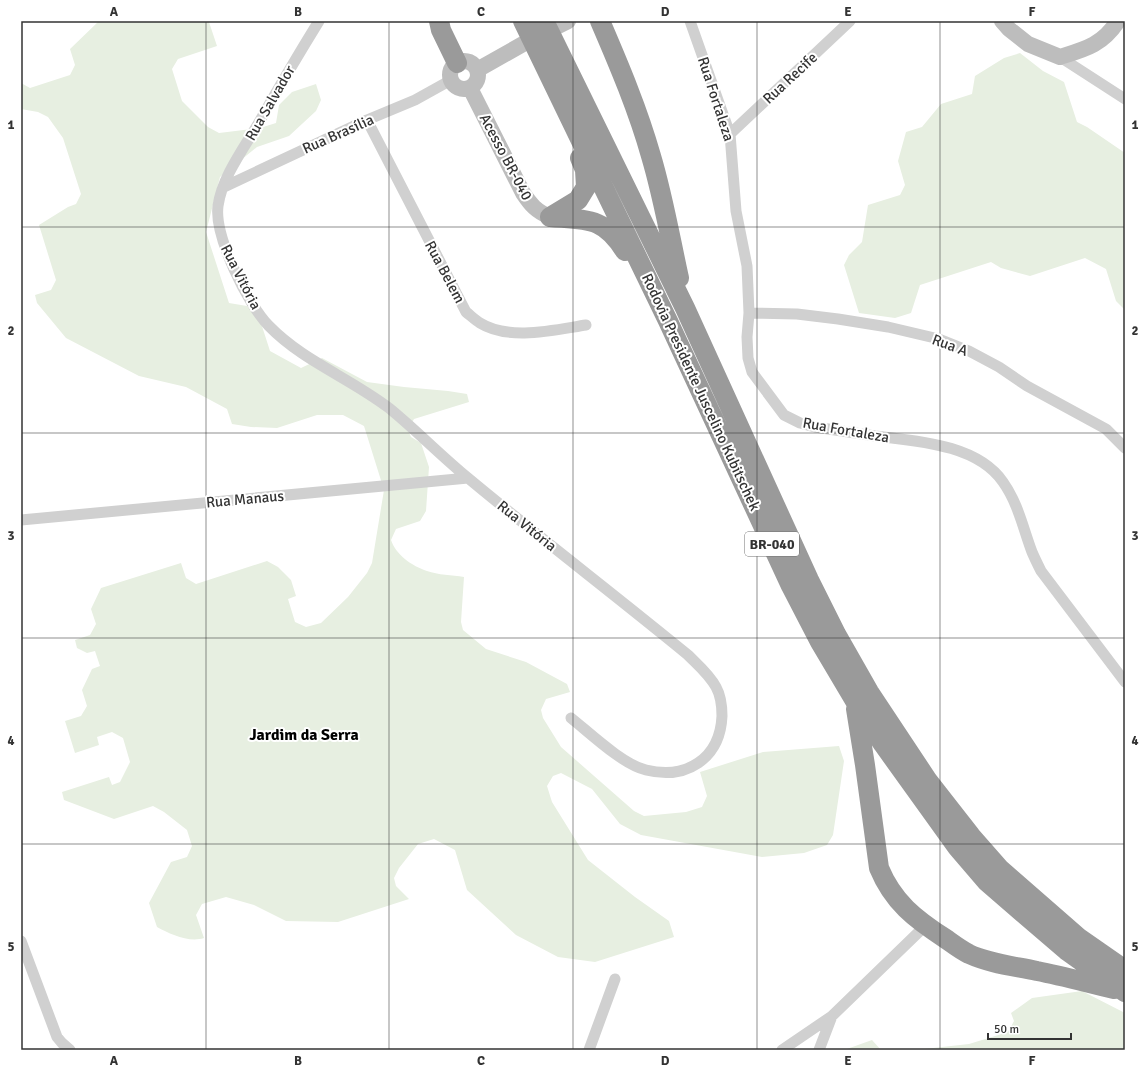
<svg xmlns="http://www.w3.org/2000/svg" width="1146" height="1071" font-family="Signika,sans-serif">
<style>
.green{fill:#e7efe1}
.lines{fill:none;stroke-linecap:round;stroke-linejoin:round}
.street{stroke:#d0d0d0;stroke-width:11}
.secondary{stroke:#bdbdbd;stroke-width:16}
.highway{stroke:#9a9a9a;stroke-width:20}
.grid{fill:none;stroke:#333;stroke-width:1;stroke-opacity:0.55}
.labels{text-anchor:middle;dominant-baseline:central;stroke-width:4;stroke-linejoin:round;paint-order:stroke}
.shield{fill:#fff;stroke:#707070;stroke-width:1}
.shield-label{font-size:14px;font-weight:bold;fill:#333}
.street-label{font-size:15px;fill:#333;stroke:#fff}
.neighbourhood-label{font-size:16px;font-weight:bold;fill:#000;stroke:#fff}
.neatline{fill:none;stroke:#333;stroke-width:1.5}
.grid-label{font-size:13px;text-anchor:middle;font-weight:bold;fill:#333}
</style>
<rect width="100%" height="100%" fill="#fff"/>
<path class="green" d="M99,21h106l4,1 8,24 -39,13 -6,10 10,32 26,26 11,6 41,-5 16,-5 3,-18 13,-13 24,-8 5,16 -5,11 -27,25 -32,11 -37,30 -14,55 23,71 18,3 13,14 10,31 31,17 21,-10 45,24 37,5 44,4 19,3 2,8 -55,17 -6,11 3,7 10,6 8,24 -3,44 -6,10 -24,8 -5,11c5,15 21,26 36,31 11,4 25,4 37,6l-3,45 2,8 23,19 40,13 41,22 3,8 -24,7 -5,11 2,8 18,29 73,64 10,5 42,-4 16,-5 5,-11 -7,-24 63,-20 76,-6 5,15 -11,74 -6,10 -23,8 -42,4 -121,-22 -21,-11 -28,-35 -31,-16 -8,3 -6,10 5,16 36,58 47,37 34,24 5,16 -79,25 -37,-5 -42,-22 -49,-45 -12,-40 -21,-11 -16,5 -19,24 -5,10 2,8 13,13 -71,23 -52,-1 -32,-16 -28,-8 -24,7 -6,11 8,23c-15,5 -34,-4 -47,-11l-8,-24 22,-41 16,-5 5,-11 -5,-16 -23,-18 -11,-6 -39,13 -50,-19 -2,-8 47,-15 3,8 8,-3 10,-20 -7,-24 -11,-6 -15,5 2,8 -24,8 -10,-32 16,-5 6,-10 -5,-16 10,-21 8,-3 -5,-15 -8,2 -10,-5 -2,-8 15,-5 6,-11 -5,-15 10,-21 80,-25 5,15 10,6 71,-23 11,6 13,13 5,16 -8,3 7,23 11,5 15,-4 27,-26 19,-24 5,-10 12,-73 -20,-64 -21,-11h-26l-40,13 -26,-1 -19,-3 -5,-15 -41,-22 -47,-11 -73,-38 -29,-35 -2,-8 16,-5 5,-10 -17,-55 29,-18 8,-3 5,-10 -18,-56 -15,-21 -10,-5 -17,-3v-26l9,5 40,-13 5,-10 -5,-16z
M1020,53l23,18 21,11 13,40 10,5 38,26v157l-9,-9 -10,-32 -21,-11 -55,18 -29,-8 -10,-6 -71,23 -9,28 -16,5 -36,-5 -15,-48 5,-10 13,-13 6,-37 32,-10 5,-10 -7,-24 8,-29 16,-5 19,-23 31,-10 3,-18 29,-18z
M1082,991l43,22v37h-210l54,-6 39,-12 6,-11 -3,-8 21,-15z
M872,1040l9,10h-37z"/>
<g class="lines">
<path class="street" d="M319,21c-21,34 -41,68 -61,103 -14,24 -36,53 -40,82 -4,30 30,99 51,120 34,35 81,52 120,82 27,22 52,48 79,70 72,60 147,117 220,177 10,10 21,19 28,32 5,9 6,19 6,29 -2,43 -36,64 -76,54 -24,-6 -55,-36 -75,-52
M690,21l40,113 6,77 11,55 2,47 -2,24 1,21 4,14 32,43 16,8 15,4c20,3 40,6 60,9 41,5 102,8 128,46 15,21 20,46 29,70 3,7 6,13 9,19l84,111
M1060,57l65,42
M367,120l99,192c4,3 9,8 14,11 29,18 74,7 106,2
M730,134l120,-113
M224,187l143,-67 48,-20 36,-20
M749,313l48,1 41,5 50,8 51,12 30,12 30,16 28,19 79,43 19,19
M21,520l447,-42
M21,941l36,96 5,6 8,7
M589,1050l26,-71
M782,1050l50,-34
M819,1050l13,-34 93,-90"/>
<path class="secondary" d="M1002,21l7,8 19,15 32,13c26,-8 42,-12 58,-36
M558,26l10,-5
M450 75a14 14 0 1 1 28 0a14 14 0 1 1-28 0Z
M477,70l46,-26
M470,88l53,105c8,12 13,18 27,24"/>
<path class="highway" d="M439,21l2,9 16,33
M523,21l145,300 123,265 29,56 35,59 28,43 74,103 30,35 79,68 59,42
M544,21l141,287 124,272 27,54 33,58 59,89 43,55 29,33 79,69 46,32
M600,21c19,44 38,89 51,135 12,40 19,81 28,122
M550,217l28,-17 8,-13 -1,-17 -5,-12
M550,217c38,3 54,0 75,34
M856,709l9,56 14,103c14,34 36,51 67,71 7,5 15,11 23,15 22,10 45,12 68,17 26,5 51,12 77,18"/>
</g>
<path class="grid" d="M206,21v1029M389,21v1029M573,21v1029M757,21v1029M940,21v1029M21,227h1104M21,433h1104M21,638h1104M21,844h1104"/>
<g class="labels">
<rect class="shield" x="745" y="532" width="54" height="24" rx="3"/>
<g class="shield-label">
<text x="772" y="544">BR-040</text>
</g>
<g class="street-label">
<text transform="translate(790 78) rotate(-43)">Rua Recife</text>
<text transform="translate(716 99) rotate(72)">Rua Fortaleza</text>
<text transform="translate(270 103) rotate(-60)">Rua Salvador</text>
<text transform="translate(338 134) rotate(-24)">Rua Brasília</text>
<text transform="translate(506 157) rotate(62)">Acesso BR-040</text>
<text transform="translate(445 272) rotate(62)">Rua Belem</text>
<text transform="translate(241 277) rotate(63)">Rua Vitória</text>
<text transform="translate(950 345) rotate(20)">Rua A</text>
<text transform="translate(701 392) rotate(65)">Rodovia Presidente Juscelino Kubitschek</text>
<text transform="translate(846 430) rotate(10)">Rua Fortaleza</text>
<text transform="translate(245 499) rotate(-5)">Rua Manaus</text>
<text transform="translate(527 526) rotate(39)">Rua Vitória</text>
</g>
<g class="neighbourhood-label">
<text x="304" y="735">Jardim da Serra</text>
</g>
</g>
<rect width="1146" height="1071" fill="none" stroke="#ffffff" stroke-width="44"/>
<path d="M988 1033v6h83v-6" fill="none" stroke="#333333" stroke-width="2"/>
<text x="994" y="1033" font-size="12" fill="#333333" stroke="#ffffff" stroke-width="3" paint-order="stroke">50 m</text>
<rect x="22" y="22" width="1102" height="1027" class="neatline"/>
<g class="grid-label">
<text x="114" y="16">A</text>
<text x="298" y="16">B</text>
<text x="481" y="16">C</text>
<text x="665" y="16">D</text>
<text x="848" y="16">E</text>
<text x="1032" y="16">F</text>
<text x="11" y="129">1</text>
<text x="1135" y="129">1</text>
<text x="11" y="335">2</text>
<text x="1135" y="335">2</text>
<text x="11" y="540">3</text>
<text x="1135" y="540">3</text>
<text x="11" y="745">4</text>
<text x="1135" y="745">4</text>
<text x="11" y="951">5</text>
<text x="1135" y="951">5</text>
<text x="114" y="1065">A</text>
<text x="298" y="1065">B</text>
<text x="481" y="1065">C</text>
<text x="665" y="1065">D</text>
<text x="848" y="1065">E</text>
<text x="1032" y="1065">F</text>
</g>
</svg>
